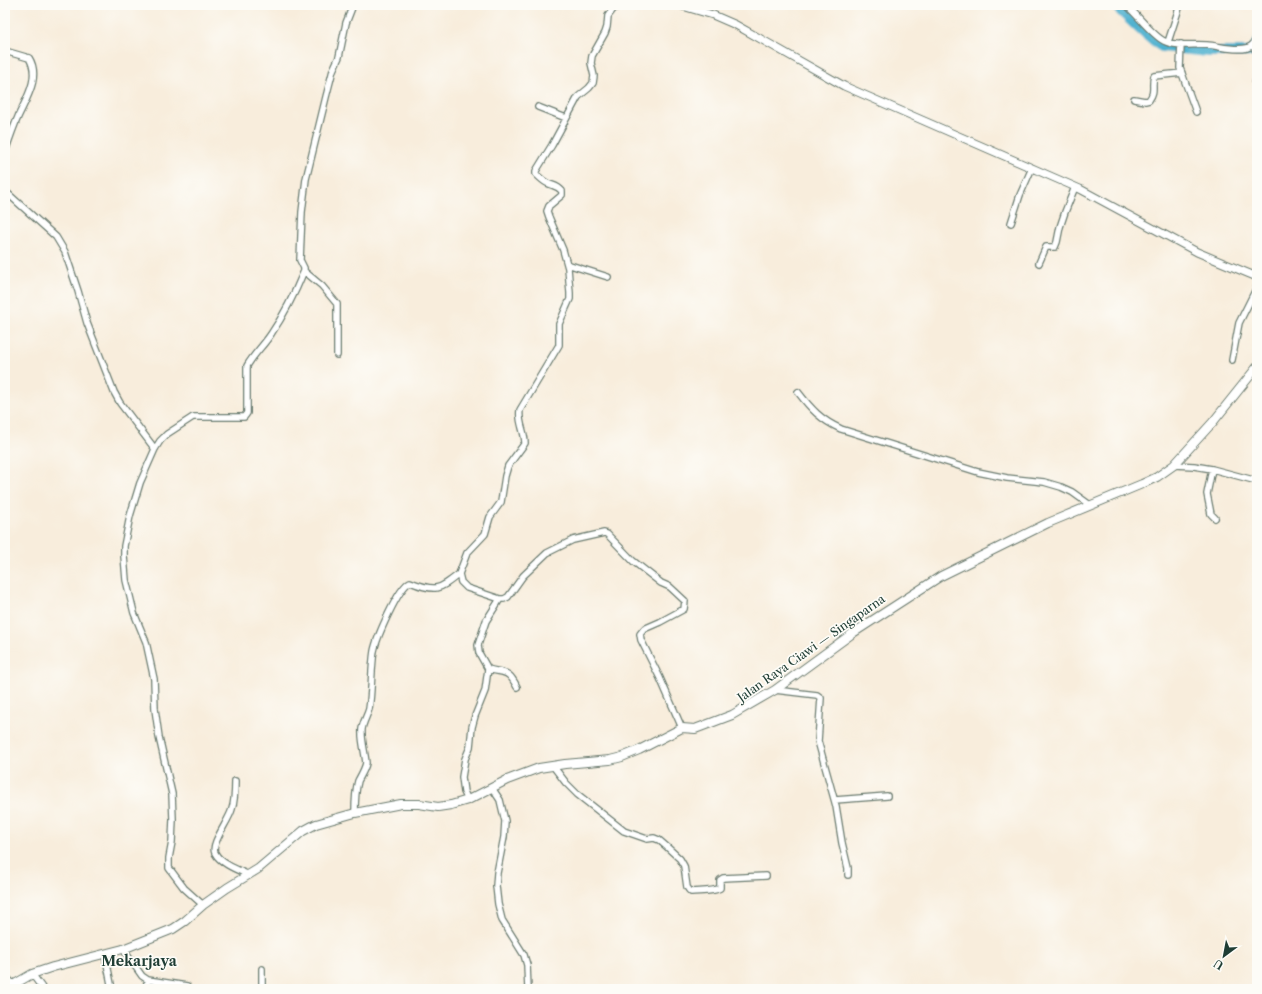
<svg xmlns="http://www.w3.org/2000/svg" width="1262" height="994" font-family="'Libre Caslon Text',serif">
<style>
.lines{fill:none;stroke-linecap:round;stroke-linejoin:round}
.river{stroke:#50b1cf;stroke-width:10}
.minor-casing{stroke:#6b7b6f;stroke-width:8}
.tertiary-casing{stroke:#6b7b6f;stroke-width:9}
.secondary-casing{stroke:#6b7b6f;stroke-width:10}
.minor{stroke:#fff;stroke-width:5.5}
.tertiary{stroke:#fff;stroke-width:7}
.secondary{stroke:#fff;stroke-width:8}
.labels{text-anchor:middle;dominant-baseline:central;stroke-width:3.5;stroke-linejoin:round;paint-order:stroke}
.street-label{font-size:12px;fill:#1f3d34;stroke:#fdfcf7}
.quarter-label{font-size:14px;font-weight:bold;fill:#1f3d34;stroke:#fdfcf7}
</style>
<rect width="100%" height="100%" fill="#fdfcf7"/>
<filter id="ink" filterUnits="userSpaceOnUse"><feTurbulence type="fractalNoise" baseFrequency=".025" numOctaves="2"/><feDisplacementMap in="SourceGraphic" scale="8" xChannelSelector="R" yChannelSelector="G"/><feConvolveMatrix kernelMatrix="1 2 1 2 8 2 1 2 1" color-interpolation-filters="sRGB"/></filter>
<filter id="wash" filterUnits="userSpaceOnUse"><feTurbulence type="fractalNoise" baseFrequency=".012" numOctaves="4" result="noise"/><feDisplacementMap in="SourceGraphic" scale="16" xChannelSelector="R" yChannelSelector="G"/><feGaussianBlur stdDeviation="0.9" result="paint"/><feColorMatrix in="noise" values="0 0 0 0 0 0 0 0 0 0 0 0 0 0 0 0 0 1.4 0 .05"/><feComposite in="paint" operator="in"/></filter>
<g filter="url(#wash)">
<rect width="100%" height="100%" fill="#f8eddc"/>
<g class="lines">
<path class="river" d="M1114,5l24,23 16,14 8,5 46,5h42l4,-3 3,-6"/>
</g>
</g>
<g filter="url(#ink)">
<g class="lines">
<defs>
<path id="minor" d="M626,5l-12,3 -6,8 -1,11 -2,6 -13,23 -1,7 3,13 -1,7 -4,5 -11,9 -26,48 -16,26v3c3,3 7,7 11,9 6,3 10,2 15,8v4l-13,11 -2,5 2,6 14,33 5,18 2,25v6l-11,25v21l-39,65c-2,12 5,22 5,33l-17,23 -3,10 -4,26 -11,15 -5,17 -18,19 -8,21 2,8 6,6 33,11h4l4,-2 15,-21 24,-23 26,-13 31,-7 3,1 26,27 28,22 9,4 15,14 -1,8 -24,13 -16,7 -4,5 1,6 19,38 22,50
M1126,5c11,9 26,30 38,36 12,6 29,3 43,4 12,1 27,6 40,3 4,-1 8,-6 10,-10
M1168,42l12,-37
M1181,44l-1,24 16,44
M1252,45l5,7
M5,51l24,7c12,19 -3,41 -11,59 -5,11 -9,23 -13,35
M1257,72l-2,15 2,6
M1134,99l11,2 4,-1c7,-9 2,-14 5,-24l28,-3
M538,107l28,11
M5,191l51,46 9,15 13,39 9,32 27,69 6,11 35,46
M1011,223l9,-28 12,-27
M1039,263l7,-16h9l2,-5 3,-15 5,-15 10,-25
M567,264l41,13
M304,271l18,15 15,18v51
M1232,360l7,-37 18,-36
M798,392c13,17 23,28 43,37l137,43 29,6 37,4 17,5 11,5 18,13
M1174,465l20,1 18,3 45,12
M1212,469l-5,25 4,20 4,4
M488,669c17,5 20,0 29,18
M775,690l42,5 4,3 -3,43 18,65 6,37 6,25v7
M553,766l13,17 11,11 47,37 23,8 7,-1 5,2 8,7 13,12 4,7 3,21 2,3 2,2c9,-1 22,0 29,-4v-8l3,-2 43,-2
M235,781c0,9 0,19 -3,28 -3,12 -22,35 -17,44 6,11 23,17 34,22
M492,788l8,12 5,21 -1,16 -7,36 -1,13 2,18 4,16 22,35 3,10 1,24
M468,800l-4,-8 -2,-15 3,-18 5,-12 2,-20 3,-11 10,-25 3,-22 -9,-16 -1,-8 8,-24 14,-22
M835,800l52,-4
M355,813c0,-11 0,-21 3,-32 3,-6 7,-12 8,-18 -1,-11 -5,-23 -4,-34 1,-7 5,-13 7,-20 3,-19 2,-39 5,-58 3,-14 24,-63 36,-69 26,10 29,8 49,-8
M203,905l-19,-17 -15,-20v-10l3,-16 1,-23 -1,-25 -13,-57 -4,-28 -1,-30 -8,-37 -12,-29 -8,-33 -2,-24v-10l6,-30 10,-33 15,-34 5,-8 7,-7 26,-17h51l3,-4v-47c6,-11 17,-21 24,-32 13,-19 24,-41 33,-63v-3l-4,-8 2,-48 4,-33 20,-82 7,-27 6,-13 7,-34 7,-18
M123,949l19,27 6,4 39,6
M105,954l7,35
M32,974l11,15
M5,976l8,8
M145,989l3,-9
M262,989v-20"/>
<path id="tertiary" d="M679,5l34,10 23,10 108,61 236,103 117,63 60,25"/>
<path id="secondary" d="M6,989l26,-15 21,-7 70,-18 50,-20 12,-8 18,-16 24,-17 31,-19 45,-38 13,-7 39,-11 46,-9h18l19,3 13,-2 17,-5 39,-20 32,-12 26,-4 45,-4 12,-3 17,-7 43,-22 13,1 37,-14 43,-25 78,-57 88,-57 107,-53 94,-39 15,-7 17,-12 39,-43 44,-55"/>
</defs>
<use href="#minor" class="minor-casing"/>
<use href="#tertiary" class="tertiary-casing"/>
<use href="#secondary" class="secondary-casing"/>
<use href="#minor" class="minor"/>
<use href="#tertiary" class="tertiary"/>
<use href="#secondary" class="secondary"/>
</g>
</g>
<g class="labels">
<g class="street-label">
<text transform="translate(811 648) rotate(-35)">Jalan Raya Ciawi — Singaparna</text>
</g>
<g class="quarter-label">
<text x="139" y="961">Mekarjaya</text>
</g>
</g>
<rect width="1262" height="994" fill="none" stroke="#fdfcf7" stroke-width="20"/>
<g transform="translate(1224 956) rotate(212)" stroke="#fdfcf7" stroke-width="3" paint-order="stroke">
<path d="M0-3L7 15L0 10L-7 15Z" fill="#1f3d34"/>
<text y="-6" font-size="11" font-weight="bold" text-anchor="middle" fill="#1f3d34">U</text>
</g>
</svg>
